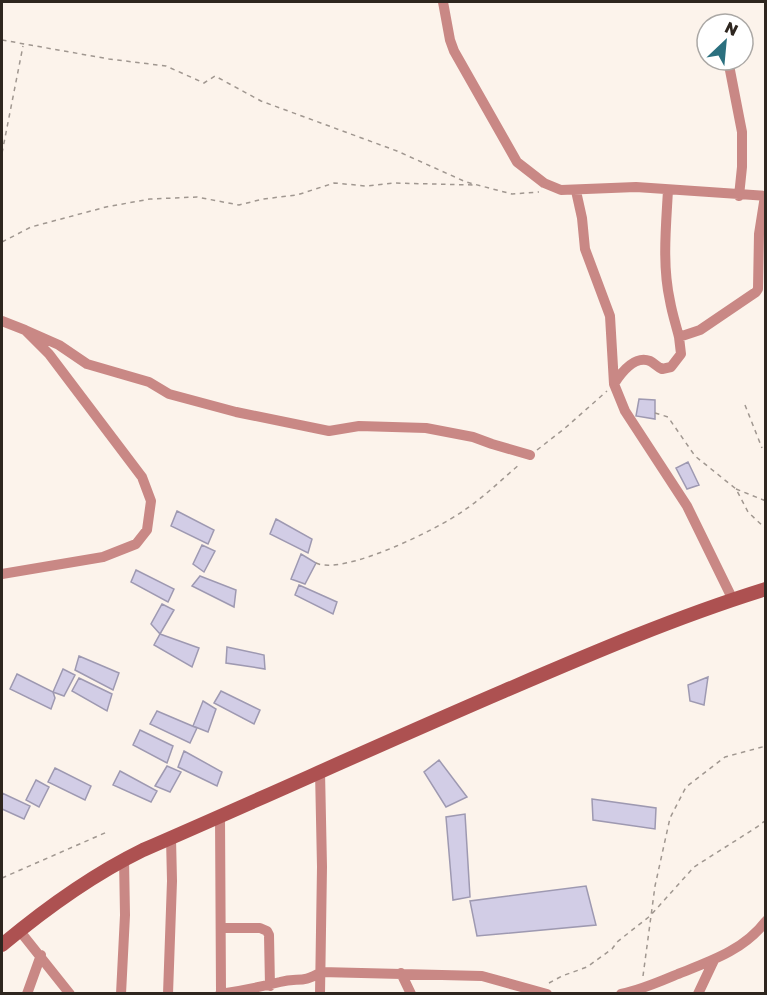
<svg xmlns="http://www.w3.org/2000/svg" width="767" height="995" font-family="'Golos Text',sans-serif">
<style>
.building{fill:#d2cde6;stroke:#9e99b1;stroke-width:1.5}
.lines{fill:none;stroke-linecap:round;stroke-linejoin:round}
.path{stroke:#a09790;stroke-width:1.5;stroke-dasharray:4.5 4.5;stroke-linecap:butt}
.minor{stroke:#c98885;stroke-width:10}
.secondary{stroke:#ad5151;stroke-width:14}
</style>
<rect width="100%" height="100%" fill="#fcf3eb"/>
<path class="building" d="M639,399l16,1v19l-19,-3z
M688,462l11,23 -12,4 -11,-21z
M177,511l37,19 -6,14 -37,-18z
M276,519l36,20 -4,14 -38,-19z
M202,545l13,6 -11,21 -11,-8z
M301,554l15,9 -11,21 -14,-5z
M136,570l38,19 -6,13 -37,-20z
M200,576l36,14 -2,17 -42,-21z
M299,585l38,17 -4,12 -38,-19z
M162,604l12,6 -14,24 -9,-10z
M160,634l39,14 -7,19 -38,-22z
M227,647l37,8 1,14 -39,-6z
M79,656l40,17 -6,17 -38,-20z
M63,669l12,6 -11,21 -11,-4z
M17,674l36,18 2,6 -4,11 -41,-20z
M708,677l-4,28 -14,-4 -2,-16z
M79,678l33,16 -5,17 -35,-20z
M221,691l39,19 -6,14 -40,-21z
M203,701l13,8 -8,23 -15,-6z
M157,711l40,17 -7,15 -40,-19z
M140,730l33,16 -6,17 -34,-18z
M184,751l38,21 -5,14 -39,-19z
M439,760l28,37 -21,10 -22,-35z
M167,766l14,6 -11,20 -15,-6z
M55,768l36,18 -6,14 -37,-18z
M120,771l37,20 -6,11 -38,-17z
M36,780l13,7 -10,20 -13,-7z
M2,793l28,13 -6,13 -22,-10z
M592,799l64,9 -1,21 -62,-9z
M465,814l5,83 -17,3 -7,-83z
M586,886l10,39 -119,11 -7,-35z"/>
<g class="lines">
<path class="path" d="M2,40l107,19 57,7 38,17 11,-7 46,25 136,50 69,31 46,12 27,-2
M2,153l21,-107
M2,242l29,-15 75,-20 44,-8 47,-2 42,8 24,-6 34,-4 37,-12 32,3 27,-3 81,2
M745,405l17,43
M655,413l13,4 27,39 41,33 12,23 18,17
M537,450l27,-21 43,-38
M736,489l30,12
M316,563c27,13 122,-34 147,-52 20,-13 38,-31 57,-47
M2,878l105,-46
M643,976l12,-90 15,-68 16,-31 39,-30 41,-11
M549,983l13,-7 25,-9 25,-18 5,-7 33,-26 44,-49 63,-40 9,-7"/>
<path class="minor" d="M443,2l7,38 4,11 63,111 27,21 17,7 75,-3 130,9
M728,60l14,72v35l-3,29
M668,190c-2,37 -6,75 2,111 2,12 6,24 9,36l21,-7 56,-38 2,-3 1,-55 6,-38
M576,191l6,27 3,31 25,67 4,68 11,27 62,95 46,94
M2,321l23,9 24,24 93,123 9,24 -4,29 -11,14 -33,13 -101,17
M25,330l34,15 28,19 62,18 20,12 67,18 93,19 30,-5 67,2 47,9 19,7 38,11
M614,384c7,-11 20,-29 36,-23 4,2 7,6 12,8l9,-2 10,-13 -2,-17
M320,771l2,96 -2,127
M220,816l1,177
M221,928h39l7,3 2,4 1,51
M19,930l51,64
M401,973l10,21
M27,994l14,-39
M121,994l4,-79 -1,-56
M168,994l4,-113 -1,-43
M220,994c20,-3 40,-7 60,-12 18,-5 22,2 41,-10l161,4 65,18
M621,994c20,-4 38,-12 57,-20 33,-13 66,-24 88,-53
M698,994l16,-34"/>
<path class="secondary" d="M2,945c43,-36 90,-70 141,-95 120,-52 240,-107 361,-159 86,-37 172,-74 262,-102"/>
</g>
<rect width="767" height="995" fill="none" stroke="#2e261f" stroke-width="6"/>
<g transform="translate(725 42) rotate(26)"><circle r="28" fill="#ffffff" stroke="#aba8a5" stroke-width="1.5"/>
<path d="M0-4.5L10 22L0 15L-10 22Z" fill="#2b707f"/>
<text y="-9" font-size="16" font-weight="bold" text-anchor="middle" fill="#2e261f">N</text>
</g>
</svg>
